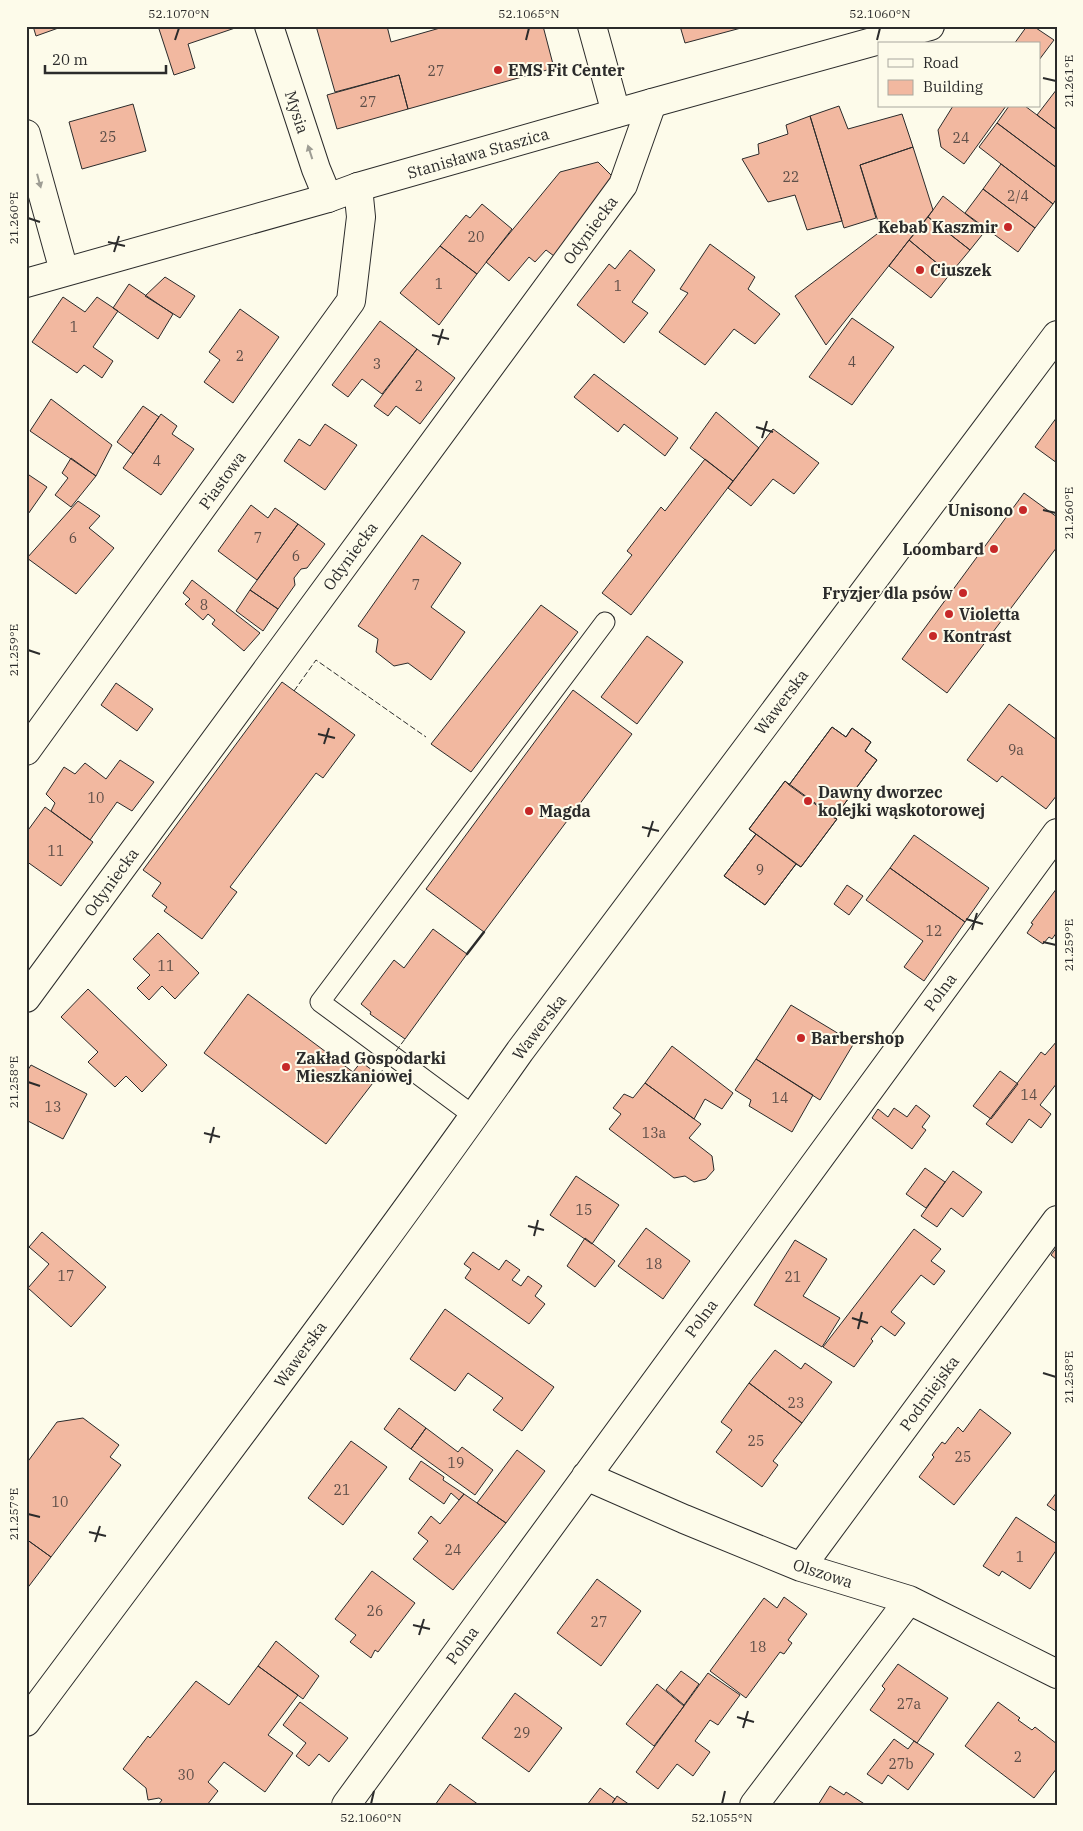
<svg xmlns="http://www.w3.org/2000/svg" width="1083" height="1831" font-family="'IBM Plex Serif',serif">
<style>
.building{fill:#f2b8a0;stroke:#2b2b2b}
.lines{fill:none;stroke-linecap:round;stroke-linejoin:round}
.lane-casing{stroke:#2b2b2b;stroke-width:21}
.street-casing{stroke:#2b2b2b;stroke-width:30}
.secondary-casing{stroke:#2b2b2b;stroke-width:30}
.lane{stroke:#fdfbea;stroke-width:19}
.street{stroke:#fdfbea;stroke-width:28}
.secondary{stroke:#fdfbea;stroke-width:28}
.fence{stroke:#2b2b2b;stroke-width:1;stroke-dasharray:6 2.5;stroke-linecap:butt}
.wall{stroke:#2b2b2b;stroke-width:2.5}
.oneway{fill:#9e9d94}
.ticks{fill:none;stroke:#2b2b2b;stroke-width:2}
.poi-dot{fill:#c62828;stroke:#fdfbea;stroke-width:2}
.labels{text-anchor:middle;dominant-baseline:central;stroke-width:4;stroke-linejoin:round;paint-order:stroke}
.number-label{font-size:14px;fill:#5d4e48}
.poi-label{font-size:16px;font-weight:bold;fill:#2b2b2b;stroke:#fdfbea;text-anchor:start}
.street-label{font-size:16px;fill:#2b2b2b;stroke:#fdfbea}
.neatline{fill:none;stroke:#2b2b2b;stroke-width:2}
.ticks-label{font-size:12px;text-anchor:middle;fill:#2b2b2b}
</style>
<rect width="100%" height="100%" fill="#fdfbea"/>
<path class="building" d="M33,26h31l-28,10z
M158,26h83l-53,18 7,24 -21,7z
M316,26h71l4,16 56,-16h96l11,42 -146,41 -9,-34 -64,17z
M680,26h61v2l-56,15z
M1027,26h6l21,14 -15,20v-16h-25z
M399,75l9,34 -71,20 -10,-34z
M1057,89v41l-20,-15z
M133,104l13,47 -64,18 -13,-47z
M839,106l9,23 54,-15 11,33 -53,18 16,53 -32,10 -34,-112z
M953,106h53l-42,58 -23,-17 -3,-17z
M1009,106h16l32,24v38l-60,-45z
M810,116l32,105 -35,9 -12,-35 -27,7 -26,-43 17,-5 -1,-10 30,-10 -2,-9z
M997,123l60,45v30l-4,6 -74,-57z
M913,147l20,63 -107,135 -31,-49 86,-65 -21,-66z
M598,162l19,19 -63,75 -8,-6 -11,12 -6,-5 -20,24 -23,-19 74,-90z
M1001,164l52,40 -18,24 -52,-39z
M983,189l52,39 -17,24 -53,-39z
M943,196l43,34 -16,20 -42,-33z
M482,204l30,25 -35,45 -37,-28 26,-31 4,3z
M928,217l42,33 -20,24 -41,-34z
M909,240l41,34 -19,24 -42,-32z
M710,244l45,33 -7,12 32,25 -25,30 -21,-15 -29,36 -46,-33 29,-39 -8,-4z
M440,246l37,28 -38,51 -39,-32z
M630,250l25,20 -23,32 16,11 -24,30 -47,-38 32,-41 6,5z
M165,277l30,19 -15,22 -35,-22z
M129,284l44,30 -15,25 -45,-31z
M63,297l22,15 12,-15 21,14 -25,36 20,14 -11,17 -18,-13 -7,8 -45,-31z
M240,309l39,28 -46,66 -29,-21 16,-22 -11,-8z
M852,318l42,29 -42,58 -43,-28z
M380,321l37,28 -35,45 -20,-15 -14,18 -16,-12z
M417,349l38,29 -35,46 -24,-18 -8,10 -14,-10z
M594,374l84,64 -13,18 -41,-32 -6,8 -44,-35z
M51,399l61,46 -16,31 -66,-45z
M143,406l16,11 -26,37 -16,-12z
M716,412l43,36 -26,33 -43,-33z
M161,414l16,12 -5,8 22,15 -33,46 -38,-27z
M1057,417v46l-22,-16z
M325,424l32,21 -32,45 -41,-29 15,-22 11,7z
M773,429l46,34 -25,31 -21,-15 -22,27 -23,-18z
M71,458l25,18 -25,31 -16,-12 13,-17 -6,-5z
M705,459l28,22 -102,134 -29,-22 30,-38 -5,-4 34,-44 4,4z
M26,473l21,14 -21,30z
M1024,493l33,24v30l-110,146 -45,-34z
M78,501l22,15 -11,12 25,20 -38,46 -49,-36z
M251,505l17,13 7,-10 23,16 -41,56 -39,-29z
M298,524l27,20 -18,24 -6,1 -7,9 1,7 -17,24 -28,-19z
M422,535l39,28 -30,44 34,25 -34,48 -23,-17 -14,3 -18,-14 2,-13 -20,-13z
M192,580l68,53 -16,18 -32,-27 3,-4 -7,-6 -5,6 -18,-16 5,-5 -7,-6z
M250,590l28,19 -15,22 -27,-20z
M541,605l37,27 -107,140 -40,-28z
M647,636l36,26 -46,62 -36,-27z
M282,682l73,53 -32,43 -7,-5 -86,114 7,5 -35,47 -38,-28 3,-4 -15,-11 9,-13 -18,-13z
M116,683l37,26 -16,22 -36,-26z
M573,690l59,44 -148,198 -58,-43z
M1009,704l48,36v55l-11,14 -44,-33 -5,6 -30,-22z
M832,727l14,10 6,-9 19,14 -6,9 12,9 -43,58 -45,-33z
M832,727l14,10 6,-9 19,14 -6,9 12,9 -43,58 3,1 -36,48 -5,-3 -31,41 -41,-29 32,-42 -7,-5 36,-48 4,4z
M120,760l34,22 -22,29 -15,-9 -27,38 -39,-29 4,-8 -9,-9 18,-27 11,7 10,-11 21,16z
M785,781l52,38 -36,48 -52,-38z
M45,807l48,35 -32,44 -35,-25v-28z
M756,834l40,30 -31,41 -41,-29z
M914,835l75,53 -24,34 -75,-54z
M890,868l75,54 -41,59 -20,-14 19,-26 -57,-41z
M847,885l16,11 -14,19 -15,-11z
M1057,888v44l-5,7 -3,-2 -6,7 -16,-11 6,-9 -2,-1z
M433,929l34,25 -62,85 -35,-25 1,-2 -10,-8 33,-44 10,8z
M158,933l41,40 -24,26 -13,-13 -13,14 -12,-12 13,-13 -17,-16z
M88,989l79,76 -25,27 -16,-16 -11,11 -27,-25 10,-10 -37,-35z
M248,994l105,78 8,-10 18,13 -53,69 -122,-91z
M791,1005l63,38 -34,57 -64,-41z
M1057,1041v42l-17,22 11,9 -10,14 -12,-9 -17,24 -26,-19 55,-72 4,3z
M672,1046l61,47 -11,16 -17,-10 -11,20 -49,-36z
M756,1059l57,36 -21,37 -43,-26 2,-6 -16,-10z
M31,1065l56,29 -24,45 -37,-19v-47z
M1000,1071l18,13 -27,35 -18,-13z
M645,1083l56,41 -12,14 23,18 2,14 -8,9 -12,3 -9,-6 -11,2 -65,-49 12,-15 -8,-6 11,-14 9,4z
M916,1105l14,11 -8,11 4,3 -14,19 -40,-31 6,-9 10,8 6,-9 13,9z
M925,1168l20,14 -19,26 -20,-14z
M953,1171l29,21 -19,25 -12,-9 -14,19 -16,-11z
M576,1176l43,29 -27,39 -42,-29z
M646,1228l44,33 -27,38 -45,-33z
M914,1229l27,20 -10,12 14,10 -11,14 -13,-10 -30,37 14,11 -10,13 -14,-10 -10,13 2,2 -19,26 -31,-20z
M42,1232l64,55 -35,40 -43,-39 21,-24 -20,-17z
M585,1238l30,23 -20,26 -28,-21z
M795,1240l32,19 -24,37 37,22 -18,29 -68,-42z
M1057,1247v13l-6,-5z
M473,1252l26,18 7,-10 14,10 -8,10 9,6 7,-10 14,10 -7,10 10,8 -16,20 -64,-46 6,-9 -7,-5z
M445,1309l109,78 -32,44 -29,-21 10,-12 -35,-25 -13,18 -45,-32z
M775,1350l26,19 4,-6 27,19 -30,41 -53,-40z
M749,1383l53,40 -29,38 5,4 -16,22 -46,-35 16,-22 -11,-8z
M399,1408l27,20 -15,21 -27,-20z
M980,1409l31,24 -57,72 -35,-28 15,-20 -2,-2 10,-13 3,2 13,-17 5,5z
M83,1418l36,27 -9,12 11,8 -70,92 -25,-18v-75l31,-42z
M426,1428l32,24 4,-5 31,23 -18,25 -64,-46z
M351,1441l36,26 -44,58 -35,-27z
M517,1450l28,21 -39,52 -29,-20z
M421,1461l23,16 -1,3 21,14 -5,6 -8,-7 -7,11 -35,-25z
M1057,1492v20l-10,-7z
M464,1494l42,29 -53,67 -40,-31 15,-18 -10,-8 13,-17 9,8z
M1016,1517l41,27v5l-27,40 -28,-18 -3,5 -16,-10z
M26,1539l25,18 -25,33z
M372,1571l43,32 -37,49 -3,-2 -4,8 -21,-16 6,-7 -21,-16z
M597,1579l44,32 -40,55 -44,-33z
M784,1597l23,17 -19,26 4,3 -8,11 -4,-2 -34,46 -36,-27 54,-73 13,10z
M276,1641l43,35 -16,23 -45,-33z
M898,1664l50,34 -31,45 -47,-33 15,-21 -3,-3z
M258,1666l40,29 -30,40 25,18 -28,39 -41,-30 -16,20 10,9 -11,14h-49l4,-5 -3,-2 -11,2 -2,-12 -23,-19 25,-33 2,2 46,-57 33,24z
M681,1671l18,13 -15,21 -18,-15z
M708,1673l32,22 -22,30 -8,-5 -15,21 15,11 -17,24 -16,-12 -19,25 -22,-17z
M657,1684l27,22 -30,40 -28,-22z
M515,1693l47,35 -33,44 -47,-34z
M300,1702l48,36 -19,24 -10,-8 -10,12 -13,-10 10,-13 -23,-18z
M998,1702l22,16 -2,2 14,10 3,-3 22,17v24l-23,30 -69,-52z
M894,1739l14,10 6,-8 20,13 -26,36 -20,-15 -6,9 -15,-10z
M450,1784l29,21h-44z
M830,1786l14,9 2,-3 20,13h-48z
M600,1788l15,11 -4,6h-24z
M617,1796l13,9h-19z"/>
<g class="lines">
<defs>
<path id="lane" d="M474,1116l-154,-114 285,-380"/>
<path id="street" d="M269,26l47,143 12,29
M592,26l24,87
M26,134l38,137
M26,751l325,-450 10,-84 -3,-30
M26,998l597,-813 29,-82
M586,1476l98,43 117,48 108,33 148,74
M801,1567l256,-347
M346,1805l711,-972
M754,1805l155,-205"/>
<path id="secondary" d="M26,283l302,-85 30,-11 294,-84 278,-77
M26,1722c166,-223 334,-444 494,-671l537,-716"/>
</defs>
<use href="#lane" class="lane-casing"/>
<use href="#street" class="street-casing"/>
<use href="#secondary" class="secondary-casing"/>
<use href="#lane" class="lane"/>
<use href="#street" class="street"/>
<use href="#secondary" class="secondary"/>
<path class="fence" d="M294,691l22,-31 110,77
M396,1051l9,-12
M379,1075l10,-14"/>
<path class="wall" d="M467,954l17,-22"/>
</g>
<defs><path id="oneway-solid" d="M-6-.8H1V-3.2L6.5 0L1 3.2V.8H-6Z" transform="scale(1.25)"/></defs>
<g class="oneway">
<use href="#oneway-solid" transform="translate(310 152) rotate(-108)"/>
<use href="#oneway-solid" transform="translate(39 181) rotate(75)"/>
</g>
<path class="ticks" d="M175,40l4,-12M526,40l3,-12M877,40l3,-12M1043,78l13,3M28,218l12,4M108,242l17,4M114,252l5,-16M432,335l17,4M438,345l5,-16M756,427l17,5M762,438l5,-17M1043,510l13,3M28,650l12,4M318,734l17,4M324,744l5,-16M642,827l17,4M648,837l5,-16M966,919l17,5M972,930l5,-17M1043,942l13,3M28,1082l12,4M204,1133l16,4M210,1143l4,-16M528,1226l16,4M534,1236l4,-16M852,1318l16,5M858,1329l4,-17M1043,1373l13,4M28,1514l12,3M89,1532l17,4M95,1542l5,-16M413,1625l17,4M419,1635l5,-16M737,1717l17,5M743,1728l5,-17M371,1804l3,-13M722,1804l3,-13"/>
<g class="poi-dot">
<circle cx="498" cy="70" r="5"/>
<circle cx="1008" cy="227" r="5"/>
<circle cx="920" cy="270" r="5"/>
<circle cx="1023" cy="510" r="5"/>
<circle cx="994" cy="549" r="5"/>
<circle cx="963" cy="593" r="5"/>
<circle cx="949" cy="614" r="5"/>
<circle cx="933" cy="636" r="5"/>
<circle cx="808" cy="801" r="5"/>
<circle cx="529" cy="811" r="5"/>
<circle cx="801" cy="1038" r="5"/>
<circle cx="286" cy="1067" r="5"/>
</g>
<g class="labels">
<g class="number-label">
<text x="436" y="71">27</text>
<text x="368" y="102">27</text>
<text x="108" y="137">25</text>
<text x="961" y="138">24</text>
<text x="791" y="177">22</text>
<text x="1018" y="196">2/4</text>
<text x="476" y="237">20</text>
<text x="439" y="284">1</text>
<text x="618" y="286">1</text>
<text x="74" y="327">1</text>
<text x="240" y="356">2</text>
<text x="852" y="362">4</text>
<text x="377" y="364">3</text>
<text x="419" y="386">2</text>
<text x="157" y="461">4</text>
<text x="73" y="538">6</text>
<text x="258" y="538">7</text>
<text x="296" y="556">6</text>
<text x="416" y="585">7</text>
<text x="204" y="605">8</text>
<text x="1016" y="750">9a</text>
<text x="96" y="798">10</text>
<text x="56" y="851">11</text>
<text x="760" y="870">9</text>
<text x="934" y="931">12</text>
<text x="166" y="966">11</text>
<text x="1029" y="1095">14</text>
<text x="780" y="1098">14</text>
<text x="53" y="1107">13</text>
<text x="654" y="1133">13a</text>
<text x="584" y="1210">15</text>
<text x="654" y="1264">18</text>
<text x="66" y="1276">17</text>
<text x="793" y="1277">21</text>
<text x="796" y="1403">23</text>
<text x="756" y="1441">25</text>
<text x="963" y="1457">25</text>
<text x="456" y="1463">19</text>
<text x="342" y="1490">21</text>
<text x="60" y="1502">10</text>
<text x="453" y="1550">24</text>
<text x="1020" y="1557">1</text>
<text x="375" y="1611">26</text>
<text x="599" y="1622">27</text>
<text x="758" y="1647">18</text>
<text x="909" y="1704">27a</text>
<text x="522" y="1733">29</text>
<text x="1018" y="1757">2</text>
<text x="901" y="1764">27b</text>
<text x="186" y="1775">30</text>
</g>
<g class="poi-label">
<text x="508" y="70">EMS Fit Center</text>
<text x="998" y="227" text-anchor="end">Kebab Kaszmir</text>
<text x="930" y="270">Ciuszek</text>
<text x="1013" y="510" text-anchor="end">Unisono</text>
<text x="984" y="549" text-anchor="end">Loombard</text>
<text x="953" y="593" text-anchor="end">Fryzjer dla psów</text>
<text x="959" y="614">Violetta</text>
<text x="943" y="636">Kontrast</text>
<text x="818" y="792">Dawny dworzec<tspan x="818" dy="18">kolejki wąskotorowej</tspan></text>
<text x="539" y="811">Magda</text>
<text x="811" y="1038">Barbershop</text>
<text x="296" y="1058">Zakład Gospodarki<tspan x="296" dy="18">Mieszkaniowej</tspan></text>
</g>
<g class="street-label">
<text transform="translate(297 112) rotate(72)">Mysia</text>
<text transform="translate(478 153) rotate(-16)">Stanisława Staszica</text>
<text transform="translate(590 230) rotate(-54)">Odyniecka</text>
<text transform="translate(222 480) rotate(-54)">Piastowa</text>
<text transform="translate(350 556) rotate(-54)">Odyniecka</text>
<text transform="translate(781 702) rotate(-53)">Wawerska</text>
<text transform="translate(111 882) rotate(-54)">Odyniecka</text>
<text transform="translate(940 992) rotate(-54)">Polna</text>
<text transform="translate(539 1027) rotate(-53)">Wawerska</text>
<text transform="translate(701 1318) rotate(-54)">Polna</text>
<text transform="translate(300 1354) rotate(-54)">Wawerska</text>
<text transform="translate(929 1393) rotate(-54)">Podmiejska</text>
<text transform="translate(823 1573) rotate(18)">Olszowa</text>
<text transform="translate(462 1645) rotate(-54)">Polna</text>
</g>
</g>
<rect width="1083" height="1831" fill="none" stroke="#fdfbea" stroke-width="55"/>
<rect x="878" y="42" width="162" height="65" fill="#fdfbea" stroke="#a9a89e"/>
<rect x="888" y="59" width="25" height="8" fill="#fdfbea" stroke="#a9a89e"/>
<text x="923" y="68" font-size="15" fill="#2b2b2b">Road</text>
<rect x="888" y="80" width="25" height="15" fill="#f2b8a0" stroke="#a9a89e"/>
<text x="923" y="92" font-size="15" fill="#2b2b2b">Building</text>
<path d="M45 65v8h121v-8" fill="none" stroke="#2b2b2b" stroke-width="2.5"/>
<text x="52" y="65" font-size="15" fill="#2b2b2b" stroke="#fdfbea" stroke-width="4" paint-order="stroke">20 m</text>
<rect x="28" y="28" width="1028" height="1776" class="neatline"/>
<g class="ticks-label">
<text x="179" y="18">52.1070°N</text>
<text x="529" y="18">52.1065°N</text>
<text x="880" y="18">52.1060°N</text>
<text transform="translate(1069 81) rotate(-90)" y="4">21.261°E</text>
<text transform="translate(14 218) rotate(-90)" y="4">21.260°E</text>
<text transform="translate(1069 513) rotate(-90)" y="4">21.260°E</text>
<text transform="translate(14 650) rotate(-90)" y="4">21.259°E</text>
<text transform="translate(1069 945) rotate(-90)" y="4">21.259°E</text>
<text transform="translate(14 1082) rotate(-90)" y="4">21.258°E</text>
<text transform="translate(1069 1377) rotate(-90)" y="4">21.258°E</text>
<text transform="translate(14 1514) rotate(-90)" y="4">21.257°E</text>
<text x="371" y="1822">52.1060°N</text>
<text x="722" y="1822">52.1055°N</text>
</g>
</svg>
